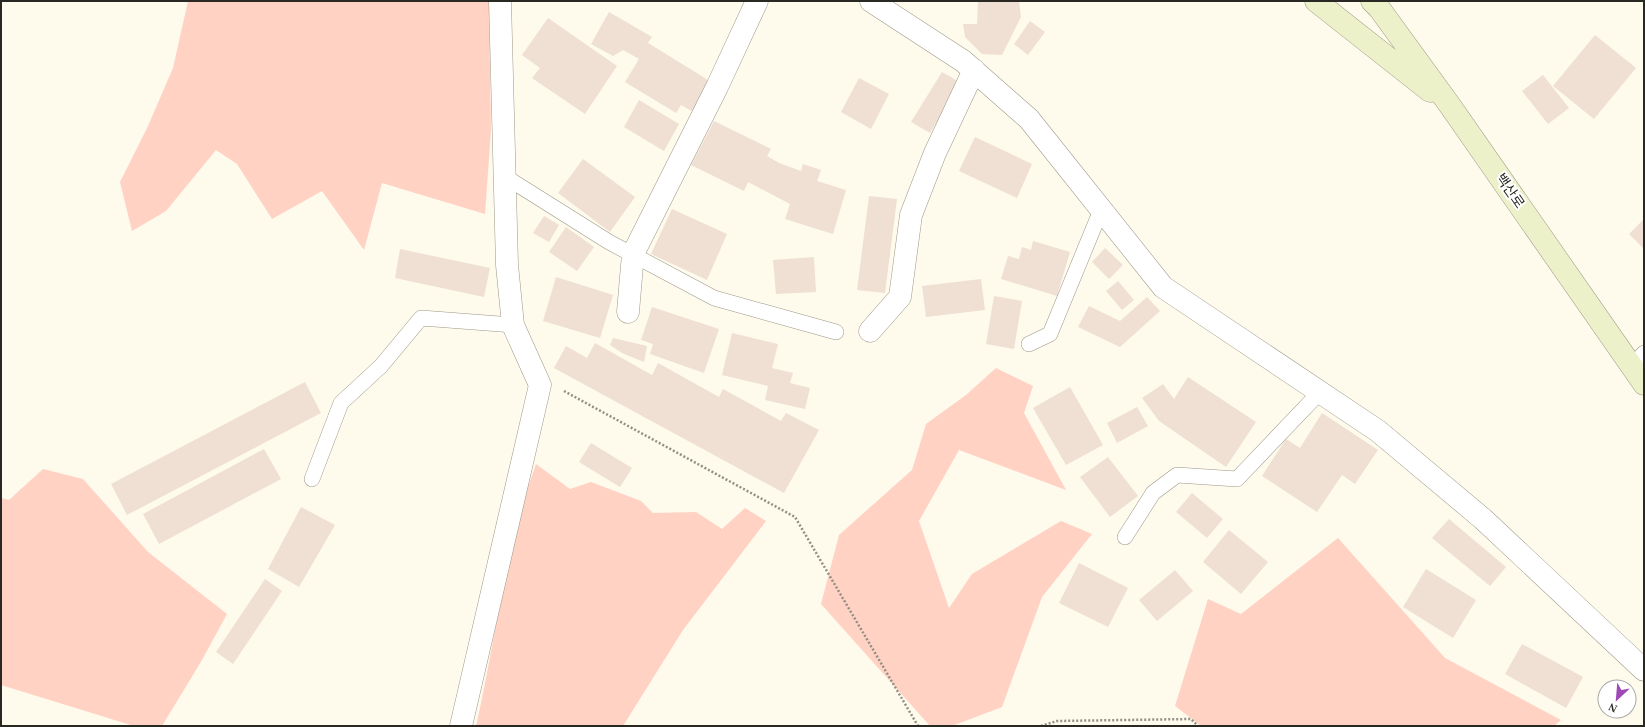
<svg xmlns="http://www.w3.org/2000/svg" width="1645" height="727" font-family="'Times New Roman','Noto Sans KR',serif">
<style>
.green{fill:#ffd2c4}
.building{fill:#efe0d3}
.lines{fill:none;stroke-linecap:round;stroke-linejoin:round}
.service-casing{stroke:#9c9787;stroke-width:16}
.minor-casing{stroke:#9c9787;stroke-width:23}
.secondary-casing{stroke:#9c9787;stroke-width:23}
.path{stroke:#928f85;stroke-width:2.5;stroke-dasharray:2 2;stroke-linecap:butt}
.service{stroke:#fff;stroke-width:15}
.minor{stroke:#fff;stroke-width:22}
.secondary{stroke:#ecf1ca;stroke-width:22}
.labels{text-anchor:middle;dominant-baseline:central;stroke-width:4;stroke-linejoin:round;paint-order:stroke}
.street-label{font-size:14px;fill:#2a2822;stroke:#fff}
</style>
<rect width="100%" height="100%" fill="#fefaec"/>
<path class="green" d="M188,1h301l2,129 -6,84 -103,-31 -18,67 -42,-59 -50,28 -35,-55 -21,-14 -50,61 -34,20 -12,-49 28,-56 25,-58z
M996,368l37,18 -9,27 42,77 -107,-40 -40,71 30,87 23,-34 89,-53 31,13 -50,63 -40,110 -50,19h-22l-109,-122 18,-69 73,-65 14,-46 40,-29z
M536,464l34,25 21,-7 50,19 12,12 43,-1 26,17 23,-21 21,13 -83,109 -60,96h-147c17,-74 26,-149 46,-222 4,-14 10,-27 14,-40z
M43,469l40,10 65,73 79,62 -25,46 -40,66h-28l-133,-41v-187l8,2z
M1338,538l107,120 116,62 -7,6h-353l-26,-20 33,-107 33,15z"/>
<path class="building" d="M978,1h41l2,16 -19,38 -20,-1 -17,-17 -2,-13h14z
M609,12l43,25 -4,6 65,40 -18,30 -14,-8 -5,8 -51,-31 14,-23 -16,-9 -10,6 -22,-12z
M548,18l69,48 -32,48 -53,-36 8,-10 -18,-13z
M1030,21l15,11 -17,23 -14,-11z
M1595,35l41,33 -42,51 -41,-33z
M942,72l19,11 -31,50 -19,-11z
M1543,75l26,33 -21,16 -26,-33z
M859,78l30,16 -18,35 -30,-17z
M639,100l40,24 -15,27 -40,-24z
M714,121l57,28 -4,7 12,7 22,8 2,-7 18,6 -4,11 29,9 -13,44 -48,-15 5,-15 -42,-22 -4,9 -53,-26z
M975,137l57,27 -15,34 -58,-27z
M583,159l52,38 -25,35 -52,-39z
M869,196l28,3 -12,94 -28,-3z
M672,209l55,25 -20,46 -56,-26z
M544,216l15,9 -10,17 -16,-9z
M1644,219v30l-15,-15z
M566,227l28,20 -17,24 -28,-19z
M1033,241l37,11 -13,44 -56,-17 7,-23 11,3 3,-12 9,3z
M1105,248l18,17 -14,14 -17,-17z
M400,249l90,19 -6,29 -89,-19z
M814,257l2,35 -40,2 -3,-34z
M556,277l57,18 -13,43 -57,-17z
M981,279l4,31 -59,7 -4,-31z
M1118,281l16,19 -12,10 -16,-19z
M994,296l28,5 -8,48 -28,-5z
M1147,297l13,14 -40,36 -42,-20 11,-21 31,15z
M652,307l67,22 -15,44 -54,-19 3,-10 -12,-4z
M732,333l46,11 -6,24 21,5 -3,10 20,5 -5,21 -40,-9 3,-14 -46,-11z
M613,338l34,8 -3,16 -22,-9 -12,-8z
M595,343l57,32 6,-12 61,34 4,-8 58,32 5,-8 33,17 -35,63 -230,-125 12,-22 21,12z
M1188,377l68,45 -30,45 -67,-46 -17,-23 21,-14 11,15z
M305,382l16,31 -194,102 -16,-31z
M1070,387l33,58 -37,20 -33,-57z
M1137,407l11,19 -31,17 -10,-20z
M1322,413l56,37 -23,34 -13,-9 -25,37 -55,-36 24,-37 14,9z
M591,443l41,25 -12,19 -41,-25z
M264,449l17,30 -122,65 -16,-30z
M1108,457l30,39 -28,21 -30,-40z
M1192,493l31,26 -16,19 -31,-26z
M301,507l34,18 -36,62 -31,-18z
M1449,519l57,48 -16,19 -58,-48z
M1229,530l39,32 -27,32 -38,-32z
M1079,563l49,25 -20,39 -49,-24z
M1426,569l50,31 -23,38 -50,-31z
M1175,570l18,21 -36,30 -18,-21z
M265,579l17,12 -49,73 -17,-12z
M1522,644l61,33 -17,31 -61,-34z"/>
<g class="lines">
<defs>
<path id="service" d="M504,176l105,66 105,56 122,34
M1029,344l21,-10 51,-124
M1632,366l12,-13
M312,479l29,-76 40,-37 40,-48 92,7
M1125,537l28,-44 24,-18 60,4 83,-87"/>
<path id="minor" d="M871,1l92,60 66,58 134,168 215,144 105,88 161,151
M628,312l5,-58 84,-167 40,-86
M870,331l30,-34 11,-82 24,-62 39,-83
M461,726l79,-341 -27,-60 -6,-60 -7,-264"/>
<path id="secondary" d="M1316,1l114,90
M1372,1l7,7 72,99 193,277"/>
</defs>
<use href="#service" class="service-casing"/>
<use href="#minor" class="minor-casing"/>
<use href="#secondary" class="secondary-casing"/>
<path class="path" d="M564,391l231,126 123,209
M1041,726l16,-5 134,-2 7,7"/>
<use href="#service" class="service"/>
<use href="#minor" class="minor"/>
<use href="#secondary" class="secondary"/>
</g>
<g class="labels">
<g class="street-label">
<text transform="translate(1510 191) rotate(55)">백산로</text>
</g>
</g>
<rect width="1645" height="727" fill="none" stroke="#2a2822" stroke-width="4"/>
<g transform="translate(1617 699) rotate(206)"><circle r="19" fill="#ffffff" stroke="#aaa9a7"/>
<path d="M0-3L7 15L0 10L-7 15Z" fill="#9f49b7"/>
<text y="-6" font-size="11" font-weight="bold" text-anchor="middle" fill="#2a2822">N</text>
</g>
</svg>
